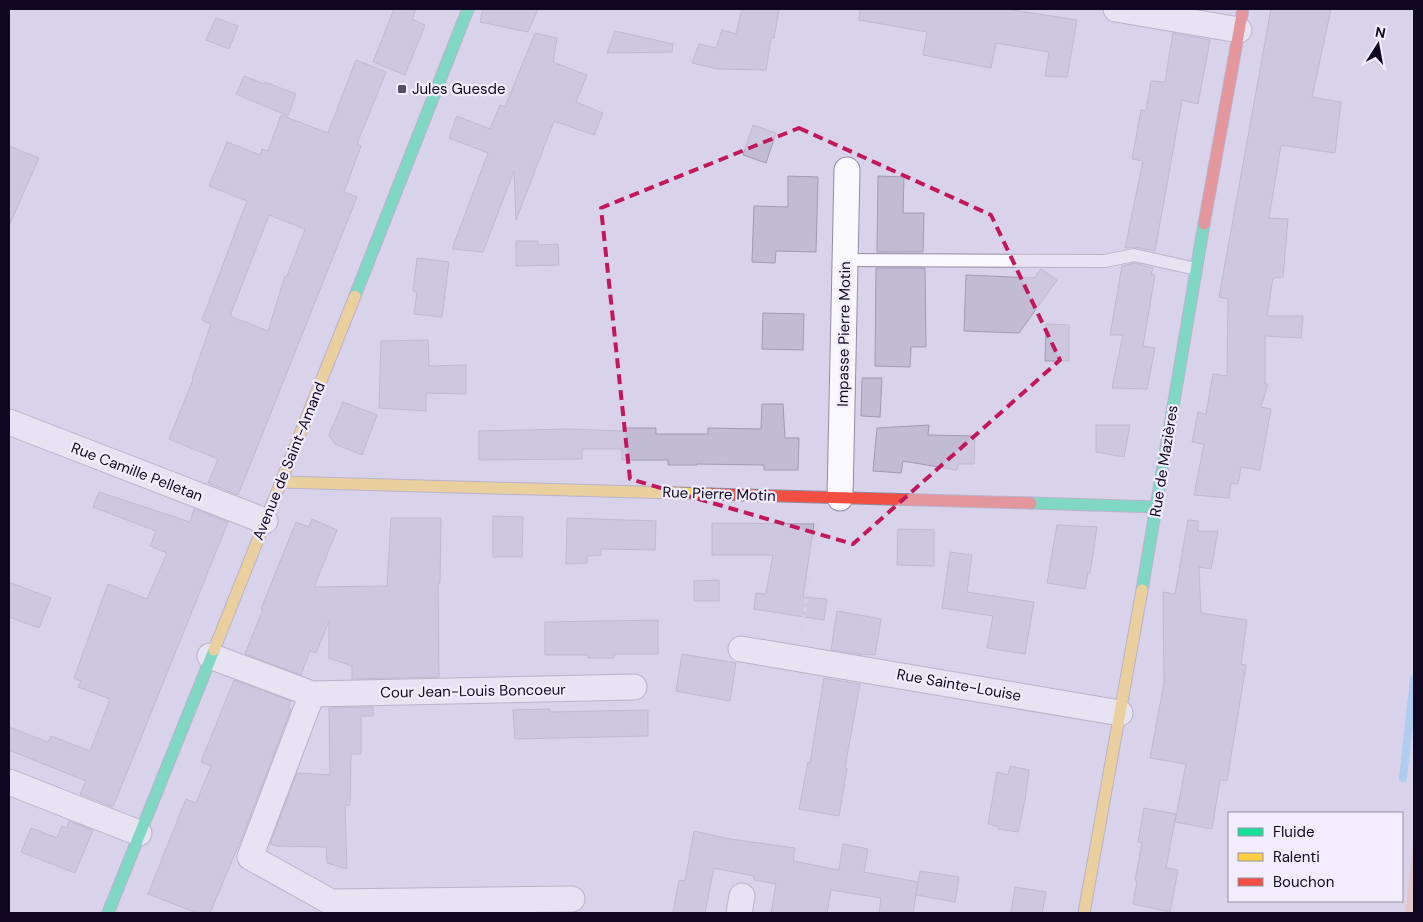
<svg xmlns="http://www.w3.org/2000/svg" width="1423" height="922" font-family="'DM Sans',sans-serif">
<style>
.green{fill:#ebbba6}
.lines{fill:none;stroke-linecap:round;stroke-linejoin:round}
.stream{stroke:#7fc5f3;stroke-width:8}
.building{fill:#c2bbd4;stroke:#a19ab2;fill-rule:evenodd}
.lane-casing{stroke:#938ca4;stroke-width:14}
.street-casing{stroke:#938ca4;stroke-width:27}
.fast-casing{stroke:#938ca4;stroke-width:13}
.slow-casing{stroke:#938ca4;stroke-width:13}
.jam-casing{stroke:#938ca4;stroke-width:13}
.path{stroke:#d5d2db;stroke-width:3;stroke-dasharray:4 4;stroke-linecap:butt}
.lane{stroke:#f9f8fc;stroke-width:12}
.street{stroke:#f9f8fc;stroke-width:25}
.fast{stroke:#16e098;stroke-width:11}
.slow{stroke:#ffcf43;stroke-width:11}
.jam{stroke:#f24e42;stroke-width:11}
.marked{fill:none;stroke:#c2185b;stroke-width:4;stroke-dasharray:10 6;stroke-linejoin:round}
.poi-dot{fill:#554e67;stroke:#f1edfd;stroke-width:2}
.labels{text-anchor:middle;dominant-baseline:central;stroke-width:4.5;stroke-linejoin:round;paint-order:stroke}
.poi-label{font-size:15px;fill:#0f0721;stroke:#f1edfd;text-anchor:start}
.street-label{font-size:15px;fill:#0f0721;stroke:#f1edfd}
</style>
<rect width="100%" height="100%" fill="#d8d2ea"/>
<path class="green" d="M1414,838v75h-9z"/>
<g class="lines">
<path class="stream" d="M1403,778l11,-99"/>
</g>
<path class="building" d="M394,9h22l-4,10 13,6 -20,50 -32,-13z
M483,9h55l-10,23 -48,-10z
M742,9h37l-5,29h-3l-5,32 -48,-1 -26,-6 7,-19 17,4 6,-18 14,4z
M860,9h146l71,11 -10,57 -22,-1 4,-24 -53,-9 -5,25 -68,-13 4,-23 -68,-12z
M1271,9h60l-19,88 29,5 -6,51 -54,-8 -12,73 19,1 -5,58 -10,1 -6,38h36l-2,22 -36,-2v48h3l-7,23 10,2 -11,61 -19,-3 -3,17 -7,-1 -2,15 -35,-3 10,-51 -12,-2 6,-30 8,2 7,-40 14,2 1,-77 -9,-2z
M216,18l22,8 -9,23 -23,-9z
M615,31l58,13 -1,8 -65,1z
M535,33l22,5 -4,24 34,13 -11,27 27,11 -9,22 -40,-14 -38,99 -2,-49 -31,81 -31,-3 36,-96 -39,-15 8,-22 33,13 10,-24 5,2z
M1173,33l37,7 -12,64 -16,-4 -27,151 -20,-4 -10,1 18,-87 -11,-2 9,-49 5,1 5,-30 14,1z
M356,60l30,12 -29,72 4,2 -17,46 13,5 -119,298 -30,-12 10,-24 -49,-20 24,-59 -1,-1 19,-55 -9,-4 45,-119 -38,-15 18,-44 33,13 2,-6 6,2 13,-36 47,18zM269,215l36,14 -18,47h-2l-17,55 -38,-15z
M244,76l20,8 1,-2 31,12 -8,22 -52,-22z
M753,125l23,8 -10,30 -23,-8z
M9,146l30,12 -30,68z
M788,176l30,1 -2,75 -40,-1 -1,12 -23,-1 2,-56 34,1z
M878,176l26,1 -1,36h21l-1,39h-46z
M516,241h22v4l20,-1 1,21 -43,1z
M417,258l32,4 -7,55 -28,-3 3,-22 -4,-1z
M1134,263l19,5 -2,6 4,1 -12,71 12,2 -8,41 -35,-1 11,-53h-13l12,-69z
M876,268h49l1,79h-15l-1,20 -35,-1z
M1041,269l16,11 -38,53 -55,-2 2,-56 68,3z
M763,313l41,1 -1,36 -41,-1z
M1046,324l23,1v36h-24z
M428,340l1,26 37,-1v29l-40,-1v18l-47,-3 2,-67z
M862,378h20l-2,39 -19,-1z
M343,402l34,13 -15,40 -27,-11 -6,-9z
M762,404h21l2,34h14l-1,32h-34v-5l-67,-1v1h-29v-5h-46v-11h-40v10l-103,1v-29l89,-2 55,2v-3h33v6h52v-6l53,1z
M929,425l-1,10 47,1 -1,28h-16l-1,6 -54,-9 -2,12 -28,-2 4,-43z
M1096,425h34l-6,32 -28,-5z
M99,492l91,30 4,-13 34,13 -115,285 -33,-13 6,-13 -77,-31v-23l39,15 3,-6 39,15 20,-52 -32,-12 3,-6 -7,-3 34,-94 39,15 20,-46 -17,-7 6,-15 -63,-24z
M493,516l30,1 -1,40h-29z
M391,518h50l-1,65h-2l1,94 -87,2v-13l-23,-8v-37l-13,32 -6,-2 -9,24 -56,-21 18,-45h-2l35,-87 13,5 3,-8 25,11 -23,57 73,-1z
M567,518l89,3 -1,29 -54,-1v6l-14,1v7l-21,1z
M1188,520l10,1v10h20l-7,38 -12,-2 2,46 46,7 -6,44 5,1 -19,116 -7,-1 -8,49 -37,-7 11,-58 -36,-6 14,-75 -1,-91 12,2z
M712,523l102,1 -11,73 24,2 -3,21 -70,-11 2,-16 10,1 7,-39h-61z
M1057,525l40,2 -7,46h-2l-3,16 -38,-6z
M898,529l36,1v36l-37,-1z
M950,552l22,3 -5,37 67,10 -9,52 -38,-6 6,-32 -51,-8z
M719,580v21h-25v-20z
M9,582l42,16 -12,30 -30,-11z
M837,611l44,8 -6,36 -10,-1v1l-34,-5z
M658,620v34h-43l-1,4h-26v-3h-43v-33z
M682,654l54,9 -6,38 -54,-10z
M824,678l36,6 -15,84 2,1 -8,47 -40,-7 9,-47 2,1z
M234,680l57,21 -3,8h3l-48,126 -33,78h-13l-49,-19 38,-95 10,4 15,-37 -10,-4z
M373,707v9h-12v38h-10l-1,51h-5l2,64 -20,-6 -1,-16 -48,-1 -8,-2 27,-71 33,2 -1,-67z
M550,709v3l98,-2v26l-133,3 -2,-29z
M1010,766l19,4 -4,30 -7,32 -20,-3 1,-2 -11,-3 9,-52 11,3z
M1144,808l32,6 -10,54 12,2 -8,42 -37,-8 4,-23 -2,-1 7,-37 -4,-1z
M69,821l24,9 -18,43 -54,-21 10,-24 26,10 5,-12 5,2z
M694,831l36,8 65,9 -2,13 46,9 4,-26 25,5 -4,23 54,10 -5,31h-34l2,-15 -50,-8 -4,23h-56l5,-29 -22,-4v-4l-40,-8 -9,45h-32l6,-33 6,1z
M920,871l39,6 -4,25 -39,-7z
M1015,887l31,5 -4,21h-31z"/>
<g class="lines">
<defs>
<path id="lane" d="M845,260l260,1 29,-6 62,14"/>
<path id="street" d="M1116,9l123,21
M9,422l256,99
M840,498l7,-328
M741,649l379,64
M210,656l102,38 322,-7
M312,694l-62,163 81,45 241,-3
M9,782l130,51
M739,913l3,-17"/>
<path id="fast" d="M355,296l113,-287
M1031,503l126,4
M1142,590l62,-366
M108,913l106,-263"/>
<path id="slow" d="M282,482l428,12
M214,650l141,-354
M1084,913l58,-323"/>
<path id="jam" d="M1204,224l39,-215
M710,494l321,9"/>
</defs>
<use href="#lane" class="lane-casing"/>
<use href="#street" class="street-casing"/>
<use href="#fast" class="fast-casing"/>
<use href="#slow" class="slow-casing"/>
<use href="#jam" class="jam-casing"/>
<path class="path" d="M801,635l17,-113"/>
<use href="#lane" class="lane"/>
<use href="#street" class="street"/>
<use href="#fast" class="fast"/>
<use href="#slow" class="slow"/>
<use href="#jam" class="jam"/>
</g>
<path d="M0 0H1423V922H0ZM799,128l192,87 69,145 -207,184 -223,-65 -29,-271z" fill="#d8d2ea" fill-opacity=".55" fill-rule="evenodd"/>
<path class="marked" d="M799,128l192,87 69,145 -207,184 -223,-65 -29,-271z"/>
<rect class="poi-dot" x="397" y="84" width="10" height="10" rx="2.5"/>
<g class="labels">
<g class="poi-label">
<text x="412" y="89">Jules Guesde</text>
</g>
<g class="street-label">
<text transform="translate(844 334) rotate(-89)">Impasse Pierre Motin</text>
<text transform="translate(289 461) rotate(-68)">Avenue de Saint-Amand</text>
<text transform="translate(1164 461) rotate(-81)">Rue de Mazières</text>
<text transform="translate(137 472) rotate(21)">Rue Camille Pelletan</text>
<text transform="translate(719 494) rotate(2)">Rue Pierre Motin</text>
<text transform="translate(959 685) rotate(10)">Rue Sainte-Louise</text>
<text transform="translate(473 691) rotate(-1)">Cour Jean-Louis Boncoeur</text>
</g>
</g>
<rect width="1423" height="922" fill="none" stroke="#0f0721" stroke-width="20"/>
<rect x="1228" y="812" width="175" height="90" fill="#f1edfd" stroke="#9791a5"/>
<rect x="1238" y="828" width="25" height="8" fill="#16e098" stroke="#9791a5"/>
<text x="1273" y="837" font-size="15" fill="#0f0721">Fluide</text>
<rect x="1238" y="853" width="25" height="8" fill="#ffcf43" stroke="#9791a5"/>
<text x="1273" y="862" font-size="15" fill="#0f0721">Ralenti</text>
<rect x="1238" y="878" width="25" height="8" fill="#f24e42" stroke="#9791a5"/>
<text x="1273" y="887" font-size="15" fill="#0f0721">Bouchon</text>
<g transform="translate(1378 45) rotate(11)" stroke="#f1edfd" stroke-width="4" paint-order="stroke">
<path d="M0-4L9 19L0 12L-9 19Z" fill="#0f0721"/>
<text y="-8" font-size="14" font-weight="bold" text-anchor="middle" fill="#0f0721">N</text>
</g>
</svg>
